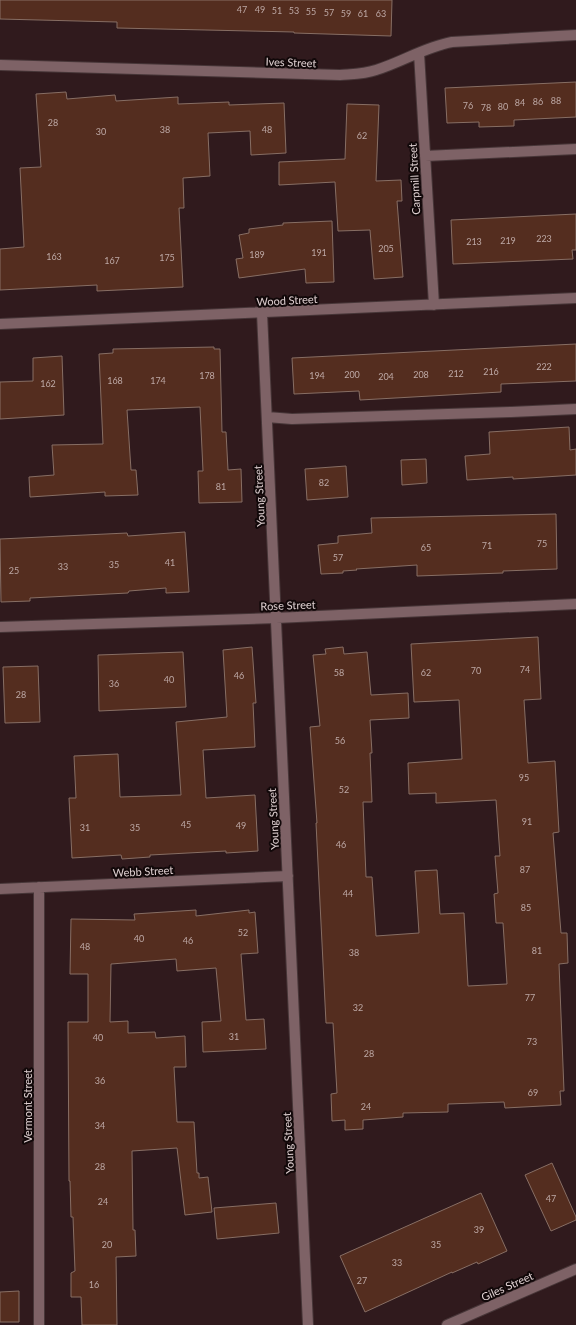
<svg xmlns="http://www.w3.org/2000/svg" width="576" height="1325" font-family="Lato,sans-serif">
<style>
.building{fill:#542d1f;stroke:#876e64}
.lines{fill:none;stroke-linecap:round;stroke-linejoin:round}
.minor-casing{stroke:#473638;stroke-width:12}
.minor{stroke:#7e6266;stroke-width:10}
.labels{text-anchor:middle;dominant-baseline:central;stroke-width:4;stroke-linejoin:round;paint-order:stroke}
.number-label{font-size:9px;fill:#bda8a5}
.street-label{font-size:11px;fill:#e0d1d2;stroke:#110809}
</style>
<rect width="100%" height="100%" fill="#301a1d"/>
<path class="building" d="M0,0h392l-1,36 -97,-3v-1l-177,-4v-6l-117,-3z
M576,82v35l-62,3v6l-35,1v-5l-32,1 -2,-35z
M66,92l1,7 48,-4 1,6 62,-4v7l51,-2v3l55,-2 2,50 -35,2 -1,-24 -42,2 2,43 -27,2 1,30h-5l4,79 -86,4v-6l-97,5v-41l24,-2 -4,-79 21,-1 -5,-73z
M347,104l32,1 -3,76 25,-1 1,21h-5l6,76 -29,2 -4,-49 -32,1 -3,-49 -56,3v-23l66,-3z
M576,214v36h-4l1,9 -120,5 -2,-44z
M332,221l2,61 -28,1 -1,-14 -66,9 -3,-19 7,-1 -4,-23 10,-2v-4l34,-4v-2z
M576,344v37l-75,3v8l-141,8 -1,-9 -65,3 -2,-36z
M214,347v2h6l2,83h4l2,38 13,-1 1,33 -43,1 -1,-32h5l-3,-64 -73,3 4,60h5l2,25 -33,1v-4l-75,5 -1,-20 25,-2 -2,-30 51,-1 -4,-90 14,-1v-4z
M62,356l2,59 -64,4v-37l33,-1v-23z
M569,427l1,23 6,-1v26l-63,4v-2l-46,3 -2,-24 25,-2 -1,-22z
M426,459l1,24 -25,2 -1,-25z
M346,466l2,31 -41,3 -2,-31z
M556,514l1,55 -54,2v2l-86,3v-11l-61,4 1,1 -14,1v2l-22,1 -3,-29 20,-2v-7l34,-3 -1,-15z
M185,532l4,60 -23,1v-5l-37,3 -1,2 -98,5v3l-29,1 -1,-63 127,-6 1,3z
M538,637l3,62 -17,1 4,63 27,-2 4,71 -6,1 8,100h6l1,30 -9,1 5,127h-4l1,14 -56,3 -1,-6 -56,2v8l-45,1v4l-40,3v9l-18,1v-10l-13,1 -1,-27 6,-1 -4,-70h-7l-10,-200h1l-7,-96 10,-1 -7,-71 13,-1 -1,-5 18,-2 1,7 23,-2 4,43 37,-2 1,25 -39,2 2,33h-2l2,49h-9l3,75h6l4,59 43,-3 -4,-62 22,-1 3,44 24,-1 4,73 39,-2 -4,-61h-7l-2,-29 4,-1 -3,-37h5l-4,-56 -60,3v-10l-27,1 -1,-31 54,-4 -3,-59 -45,2 -3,-58z
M252,647l4,56h-3l2,44 -52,3 3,48 49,-3 3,56 -32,2v-2l-76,4v2l-28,2 -1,-4 -49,3 -3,-60h7l-2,-42 44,-2 2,43 61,-2 -5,-73 51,-5 -4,-67z
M183,652l3,55 -87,4 -1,-56z
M38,666l2,56 -35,1 -2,-56z
M196,910v6l53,-6v3l6,-1 3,41 -17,1 5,66 18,-1 2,30 -63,3 -1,-30 19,-1 -5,-53 -39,3 -1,-12 -65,5 -1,58 18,-1v12l27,-1 1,6 29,-2 1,31h-12l3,55h17l3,51h2v5l9,-1 4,35 -27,3 -8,-67 -45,3 1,79h2l1,26 -20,1 1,68h-35l-1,-28h-10v-24l4,-2 -2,-54h-2l-1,-36h-1l-1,-159h20v-48h-18l1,-55 64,1 -1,-6z
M552,1163l24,54v3l-25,11 -26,-56z
M481,1193l26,58 -29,13 -1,-2 -25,11v-1l-87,40 -25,-56z
M276,1203l3,30 -62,6 -3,-31z
M19,1291v31h-19v-30z"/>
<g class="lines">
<defs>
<path id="minor" d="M419,53l15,252
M0,65l340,10c12,-1 25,-1 36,-5 26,-8 49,-23 76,-28l124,-7
M425,156l151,-7
M262,313l46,1012
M0,324l576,-26
M267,417l25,2 219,-7 65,-3
M0,627l276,-9 300,-14
M39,887v438
M0,889l288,-13
M447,1325l129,-56"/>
</defs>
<use href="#minor" class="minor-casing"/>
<use href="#minor" class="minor"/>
</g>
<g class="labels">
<g class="number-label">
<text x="242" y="9">47</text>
<text x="260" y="9">49</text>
<text x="277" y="10">51</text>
<text x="294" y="10">53</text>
<text x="311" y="11">55</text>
<text x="329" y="12">57</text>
<text x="346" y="13">59</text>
<text x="363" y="13">61</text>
<text x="381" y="13">63</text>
<text x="556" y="100">88</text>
<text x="538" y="101">86</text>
<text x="520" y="102">84</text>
<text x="468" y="105">76</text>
<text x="503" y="106">80</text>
<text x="486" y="107">78</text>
<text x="53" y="122">28</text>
<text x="165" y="129">38</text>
<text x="267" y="129">48</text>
<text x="101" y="131">30</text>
<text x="362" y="135">62</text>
<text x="544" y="238">223</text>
<text x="508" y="240">219</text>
<text x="474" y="241">213</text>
<text x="386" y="248">205</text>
<text x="319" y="252">191</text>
<text x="257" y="254">189</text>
<text x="54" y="256">163</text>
<text x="167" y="257">175</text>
<text x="112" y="260">167</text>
<text x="544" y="366">222</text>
<text x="491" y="371">216</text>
<text x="456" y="373">212</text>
<text x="352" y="374">200</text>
<text x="421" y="374">208</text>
<text x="207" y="375">178</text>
<text x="317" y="375">194</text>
<text x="386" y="376">204</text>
<text x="115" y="380">168</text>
<text x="158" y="380">174</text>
<text x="48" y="383">162</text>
<text x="324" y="482">82</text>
<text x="221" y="486">81</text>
<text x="542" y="543">75</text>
<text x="487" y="545">71</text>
<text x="426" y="547">65</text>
<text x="338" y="557">57</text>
<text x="170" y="562">41</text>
<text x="114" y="564">35</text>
<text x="63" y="566">33</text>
<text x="14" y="570">25</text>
<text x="525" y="669">74</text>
<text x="476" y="670">70</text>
<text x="339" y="672">58</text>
<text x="426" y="672">62</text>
<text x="239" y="675">46</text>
<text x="169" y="679">40</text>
<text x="114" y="683">36</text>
<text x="21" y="694">28</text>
<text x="340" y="740">56</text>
<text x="524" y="777">95</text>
<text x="344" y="789">52</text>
<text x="527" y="821">91</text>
<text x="186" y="824">45</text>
<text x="241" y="825">49</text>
<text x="85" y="827">31</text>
<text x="135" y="827">35</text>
<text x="341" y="844">46</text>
<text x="525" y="869">87</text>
<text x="348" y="893">44</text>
<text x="526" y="907">85</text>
<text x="243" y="932">52</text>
<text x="139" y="938">40</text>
<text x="188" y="940">46</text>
<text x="85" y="946">48</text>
<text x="537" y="950">81</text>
<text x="354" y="952">38</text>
<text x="530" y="997">77</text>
<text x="358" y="1007">32</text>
<text x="234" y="1036">31</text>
<text x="98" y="1037">40</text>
<text x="532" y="1041">73</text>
<text x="369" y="1053">28</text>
<text x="100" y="1080">36</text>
<text x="533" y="1092">69</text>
<text x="366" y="1106">24</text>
<text x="100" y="1125">34</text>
<text x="100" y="1166">28</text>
<text x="551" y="1198">47</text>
<text x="103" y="1201">24</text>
<text x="479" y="1229">39</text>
<text x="107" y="1244">20</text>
<text x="436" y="1244">35</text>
<text x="397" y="1262">33</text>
<text x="362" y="1280">27</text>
<text x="94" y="1284">16</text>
</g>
<g class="street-label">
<text transform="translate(291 62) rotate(2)">Ives Street</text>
<text transform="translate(414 179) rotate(-93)">Carpmill Street</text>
<text transform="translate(287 300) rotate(-3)">Wood Street</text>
<text transform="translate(259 496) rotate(-93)">Young Street</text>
<text transform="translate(288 605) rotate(-2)">Rose Street</text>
<text transform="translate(273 819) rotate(-93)">Young Street</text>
<text transform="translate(143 871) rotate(-3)">Webb Street</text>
<text transform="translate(27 1106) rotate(-90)">Vermont Street</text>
<text transform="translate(288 1143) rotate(-93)">Young Street</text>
<text transform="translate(507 1286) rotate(-24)">Giles Street</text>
</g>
</g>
</svg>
